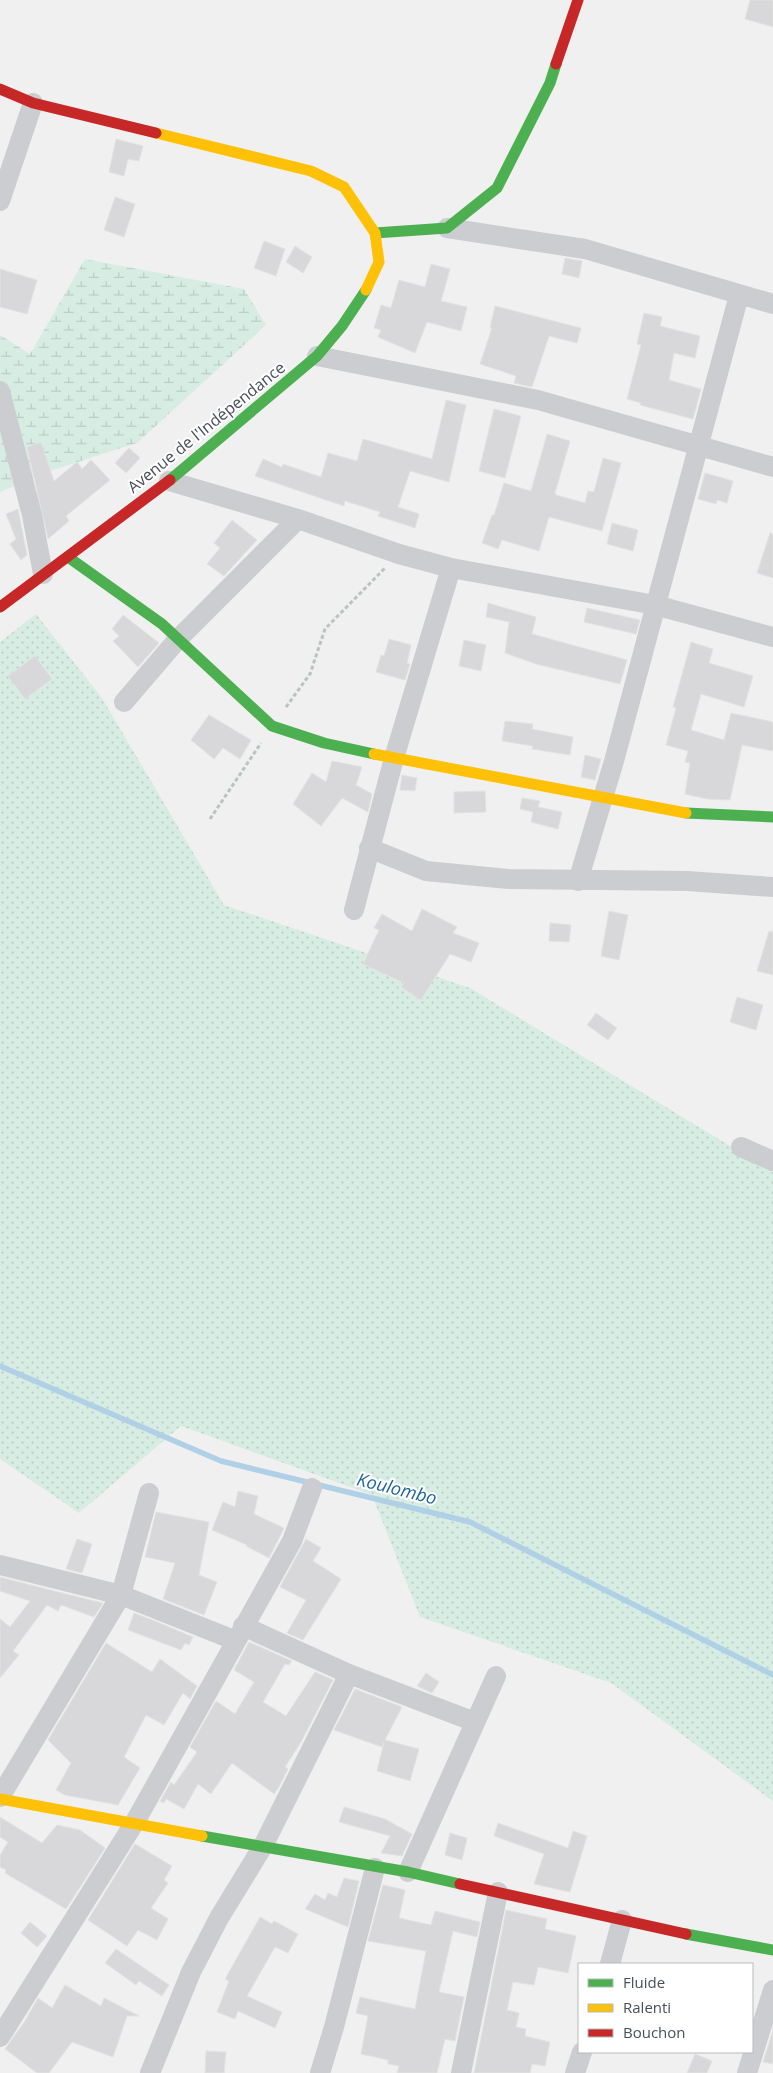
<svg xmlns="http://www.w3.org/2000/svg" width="773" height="2073" font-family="'Open Sans',sans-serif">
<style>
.grass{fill:url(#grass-dots)}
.wetland{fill:url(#wetland-marsh)}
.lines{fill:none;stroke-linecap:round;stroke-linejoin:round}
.stream{stroke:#b0d0e6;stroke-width:5.5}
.building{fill:#d8d8da;stroke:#e2e2e3}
.path{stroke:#bac3c2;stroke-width:3;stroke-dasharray:4 2.5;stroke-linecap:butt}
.street{stroke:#cccdd0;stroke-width:20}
.fast{stroke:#4caf50;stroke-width:11}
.slow{stroke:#ffc107;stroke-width:11}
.jam{stroke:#c62828;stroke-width:11}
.labels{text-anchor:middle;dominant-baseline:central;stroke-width:4;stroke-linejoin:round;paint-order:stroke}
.street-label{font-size:16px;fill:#494f5a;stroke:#fff}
.water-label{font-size:18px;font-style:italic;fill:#1c669a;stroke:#fff}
</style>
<defs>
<pattern id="grass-dots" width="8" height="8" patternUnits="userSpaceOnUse" patternTransform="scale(1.25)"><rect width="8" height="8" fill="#d7ede4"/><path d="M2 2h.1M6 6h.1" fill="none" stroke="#bacdc6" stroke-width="1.8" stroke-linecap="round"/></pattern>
<pattern id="wetland-marsh" width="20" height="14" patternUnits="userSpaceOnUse" patternTransform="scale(1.25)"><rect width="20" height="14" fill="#d7ede4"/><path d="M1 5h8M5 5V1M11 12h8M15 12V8" fill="none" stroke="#bacdc6"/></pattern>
</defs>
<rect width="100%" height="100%" fill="#f0f0f0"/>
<path class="grass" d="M36,614l66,84 122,207 246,83 303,184v629l-162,-118 -191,-66 -48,-122 -191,-69 -102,87 -79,-54v-817z"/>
<path class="wetland" d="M85,259l159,30 22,36 -129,118 -87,28 -50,21v-157l30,19z"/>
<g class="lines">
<path class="stream" d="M0,1366l221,95 249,61 303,153"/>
</g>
<path class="building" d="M750,0h23v27l-28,-8z
M116,139l27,7 -4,15 -11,-2 -4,17 -15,-4z
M115,197l20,7 -11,33 -20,-7z
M264,241l21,8 -9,27 -22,-8z
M295,246l17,11 -9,16 -17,-11z
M565,258l17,3 -3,17 -17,-4z
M431,264l19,5 -9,32 26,6 -6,24 -34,-9 -12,31 -37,-16 3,-7 -7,-2 7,-23 10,3 8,-28 26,7z
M0,269l37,11 -10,34 -27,-7z
M495,306l86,22 -4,15 -28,-7 -17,51 -18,-4 2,-7 -36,-12 12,-36h-2z
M644,313l18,4 -2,9 40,10 -5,22 -21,-5 -5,27 32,9 -8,30 -53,-14 1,-2 -14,-4 14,-54 -4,-1z
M446,400l20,5 -17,77 -39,-11 -12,36 21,7 -4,14 -37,-12 2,-4 -35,-11 -1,5 -89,-30 8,-17 19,8 1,-3 38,13 7,-24 29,8 6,-22 69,20z
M494,409l27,7 -16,62 -26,-7z
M547,434l23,7 -15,52 1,2 29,8 3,-12 6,1 9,-34 18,5 -19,68 -53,-14 -10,34 -37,-11 -4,9 -16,-6 10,-28h2l10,-32 27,8z
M41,442l13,39 23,-19 5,7 9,-9 19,20 -44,36 3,5 -21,18 -21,-92z
M129,448l11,10 -14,15 -11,-10z
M705,473l28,8 -6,22 -10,-3 -1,4 -18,-5z
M18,509l9,46 -6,5 -11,-16 6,-5 -10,-25z
M232,520l25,20 -33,36 -17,-12 13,-16 -6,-5z
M612,523l26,7 -5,21 -26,-7z
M770,533l3,1v44l-16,-5z
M488,603l48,14 -4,17 95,26 -7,24 -84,-20 -31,-11 4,-31 -23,-5z
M587,608l53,12 -4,14 -52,-12z
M123,615l36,28 -21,24 -25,-26 6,-5 -7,-7z
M389,639l22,6 -4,18 3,1 -5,16 -29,-8 5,-17 3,1z
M464,640l22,5 -5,26 -22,-5z
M691,642l22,7 -4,14 44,13 -9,31 -43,-13 -10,36 33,10 7,-27 42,9v29l-31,-6 -12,55 -23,-1 -22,-5 5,-31 -5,-1 3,-11 -22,-6 10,-37 -3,-1z
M35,656l17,23 -27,20 -17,-23z
M209,715l42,25 -11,19 -17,-11 -9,11 -23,-19z
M505,721l28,3 -1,5 41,8 -3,18 -38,-6 1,-3 -31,-5z
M585,755l16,4 -6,21 -14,-3z
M332,761l30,6 -6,18 16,9 -4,18 -26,-14 -21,28 -28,-22 19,-31 14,9z
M402,775l15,3 -2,13 -15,-1z
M485,791l1,21 -32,1v-21z
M522,798l18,3 -2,6 24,5 -4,17 -27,-7 2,-10 -13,-3z
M422,909l35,18 -4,6 26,10 -8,19 -21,-8 -29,46 -20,-13 3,-4 -41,-19 16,-34 -5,-2 8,-14 30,17z
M609,911l19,4 -9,45 -18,-4z
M550,923l21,2 -2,17 -20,-1z
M769,931l4,1v43l-16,-4z
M737,997l26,8 -7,25 -26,-8z
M596,1013l21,15 -9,12 -21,-15z
M238,1491l20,5 -4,18 30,14 -15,30 -23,-12 1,-1 -35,-15 11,-28 12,5z
M156,1512l53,10 -10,53 18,7 -13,33 -41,-16 12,-36 -30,-6z
M77,1539l15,5 -10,29 -16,-4z
M306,1539l15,9 -8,13 28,18 -38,61 -16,-7 19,-33 -26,-13z
M0,1577l58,15 45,11 -9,14 -33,-12 -3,6 -11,-6 -34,46 6,4 -19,23v-59l10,8 20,-26 -30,-10z
M134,1613l21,8 38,16 -4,8 -4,-2 -4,7 -53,-20z
M249,1642l43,19 -3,4 -4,-1 -22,38 23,14 29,-44 18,8 -32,62 -16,25 3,2 -9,18 -5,7 -42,-31 -21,31 -13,-10 -14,25 -18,-10 -2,4 -4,-2 11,-19 3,3 23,-33 -7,-5 26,-46 19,13 19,-32 -20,-12z
M106,1643l46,29 8,-13 37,27 -7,13 -7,-6 -19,32 -18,-10 -22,42 16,11 -22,37 -53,-10 -9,-5 15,-27 -23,-23z
M426,1673l13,9 -7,11 -15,-7z
M355,1689l47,18 -17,33 34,9 -9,32 -33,-10 7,-29 -2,5 -48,-17z
M344,1807l41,12 27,15 -10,22 -21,-3 9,-17 -51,-14z
M0,1817l42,26 15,-18 23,5 25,18 -39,61 -61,-36 1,-3 -6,-3v-12l8,-13 -8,-5z
M498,1823l70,25 5,-17 14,5 -17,56 -36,-8 10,-30 -50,-18z
M450,1833l17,5 -5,22 -17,-5z
M135,1844l37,22 -8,14 4,3 -17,25 17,11 -11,21 -19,-10 -11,16 -39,-26z
M344,1878l15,3 -11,46 -43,-18 10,-15 10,6 3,-7 9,4z
M383,1885l22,5 -6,28 32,7 4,-14 45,11 -3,15 -24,-6 -14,61 25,5 -9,44 -10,-2 -8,34h-40l2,-7 -11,-2v-4l-27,-6 7,-38 -12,-3 4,-16 55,12 11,-58 -58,-10z
M506,1910l41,9 -2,10 31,7 -8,37 -30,-6 -4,18 -21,-3 -6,28 12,3 -3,14 10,2 -1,7 25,6 -5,24 -13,-2 -2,9h-56z
M260,1917l12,7 2,-3 24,13 -10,19 -13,-6 -28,49 35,16 -7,16 -37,-17 -3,8 -18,-7 12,-31 -4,-2z
M30,1922l17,14 -10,11 -16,-14z
M116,1949l53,36 -7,11 -23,-15 -3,4 -31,-22z
M65,1985l36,21 3,-8 35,18h-12l-14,41 -41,-15 -23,31h-12l-32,-24 20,-28 13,-23 14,10z
M773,2030v34l-10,-2z
M206,2051l20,1 -2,21h-19z
M695,2054l17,7 -5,12h-20z"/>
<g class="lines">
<path class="path" d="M286,707l24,-33 15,-45 60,-61
M210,819l51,-76"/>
<path class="street" d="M0,201l33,-98
M447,228l138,21 188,55
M317,356l221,44 235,67
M0,391l32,124 11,59
M169,481l129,38 101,35 52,14 204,37 118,32
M124,702l54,-63 120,-120
M369,848l57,23 82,8 179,2 86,6
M578,881l36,-120 125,-466
M354,910l40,-152 57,-190
M741,1147l32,14
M0,1565l121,30 113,45
M243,1626l106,48 126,48
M0,1797l121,-202 28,-102
M408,1872l88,-196
M610,1964l12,-44
M0,2037l135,-215 157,-281 20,-53
M150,2073l41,-101 28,-54 44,-72 86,-172
M320,2073l14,-46 41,-159
M461,2073l37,-181
M575,2073l7,-21
M747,2073l26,-83"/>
<path class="fast" d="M375,233l72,-5 50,-40 53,-105 6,-19
M170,480l147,-124 25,-30 24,-36
M68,557l94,67 110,102 52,17 50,11
M686,813l87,4
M202,1836l206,36 52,12
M686,1934l87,16"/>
<path class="slow" d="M156,133l155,38 33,16 31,46 4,29 -13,28
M374,754l312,59
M0,1799l202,37"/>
<path class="jam" d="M556,64l22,-64
M0,89l33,14 123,30
M0,607l170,-127
M460,1884l226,50"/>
</g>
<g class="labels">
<g class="street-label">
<text transform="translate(206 427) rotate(-39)">Avenue de l'Indépendance</text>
</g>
<g class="water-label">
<text transform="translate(397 1488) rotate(14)">Koulombo</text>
</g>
</g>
<rect x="578" y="1963" width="175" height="90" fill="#ffffff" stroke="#b6b9bd"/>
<rect x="588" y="1979" width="25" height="8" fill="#4caf50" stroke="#b6b9bd"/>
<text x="623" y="1988" font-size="15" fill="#494f5a">Fluide</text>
<rect x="588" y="2004" width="25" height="8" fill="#ffc107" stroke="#b6b9bd"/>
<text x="623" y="2013" font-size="15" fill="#494f5a">Ralenti</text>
<rect x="588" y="2029" width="25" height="8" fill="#c62828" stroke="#b6b9bd"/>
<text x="623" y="2038" font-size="15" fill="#494f5a">Bouchon</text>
</svg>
